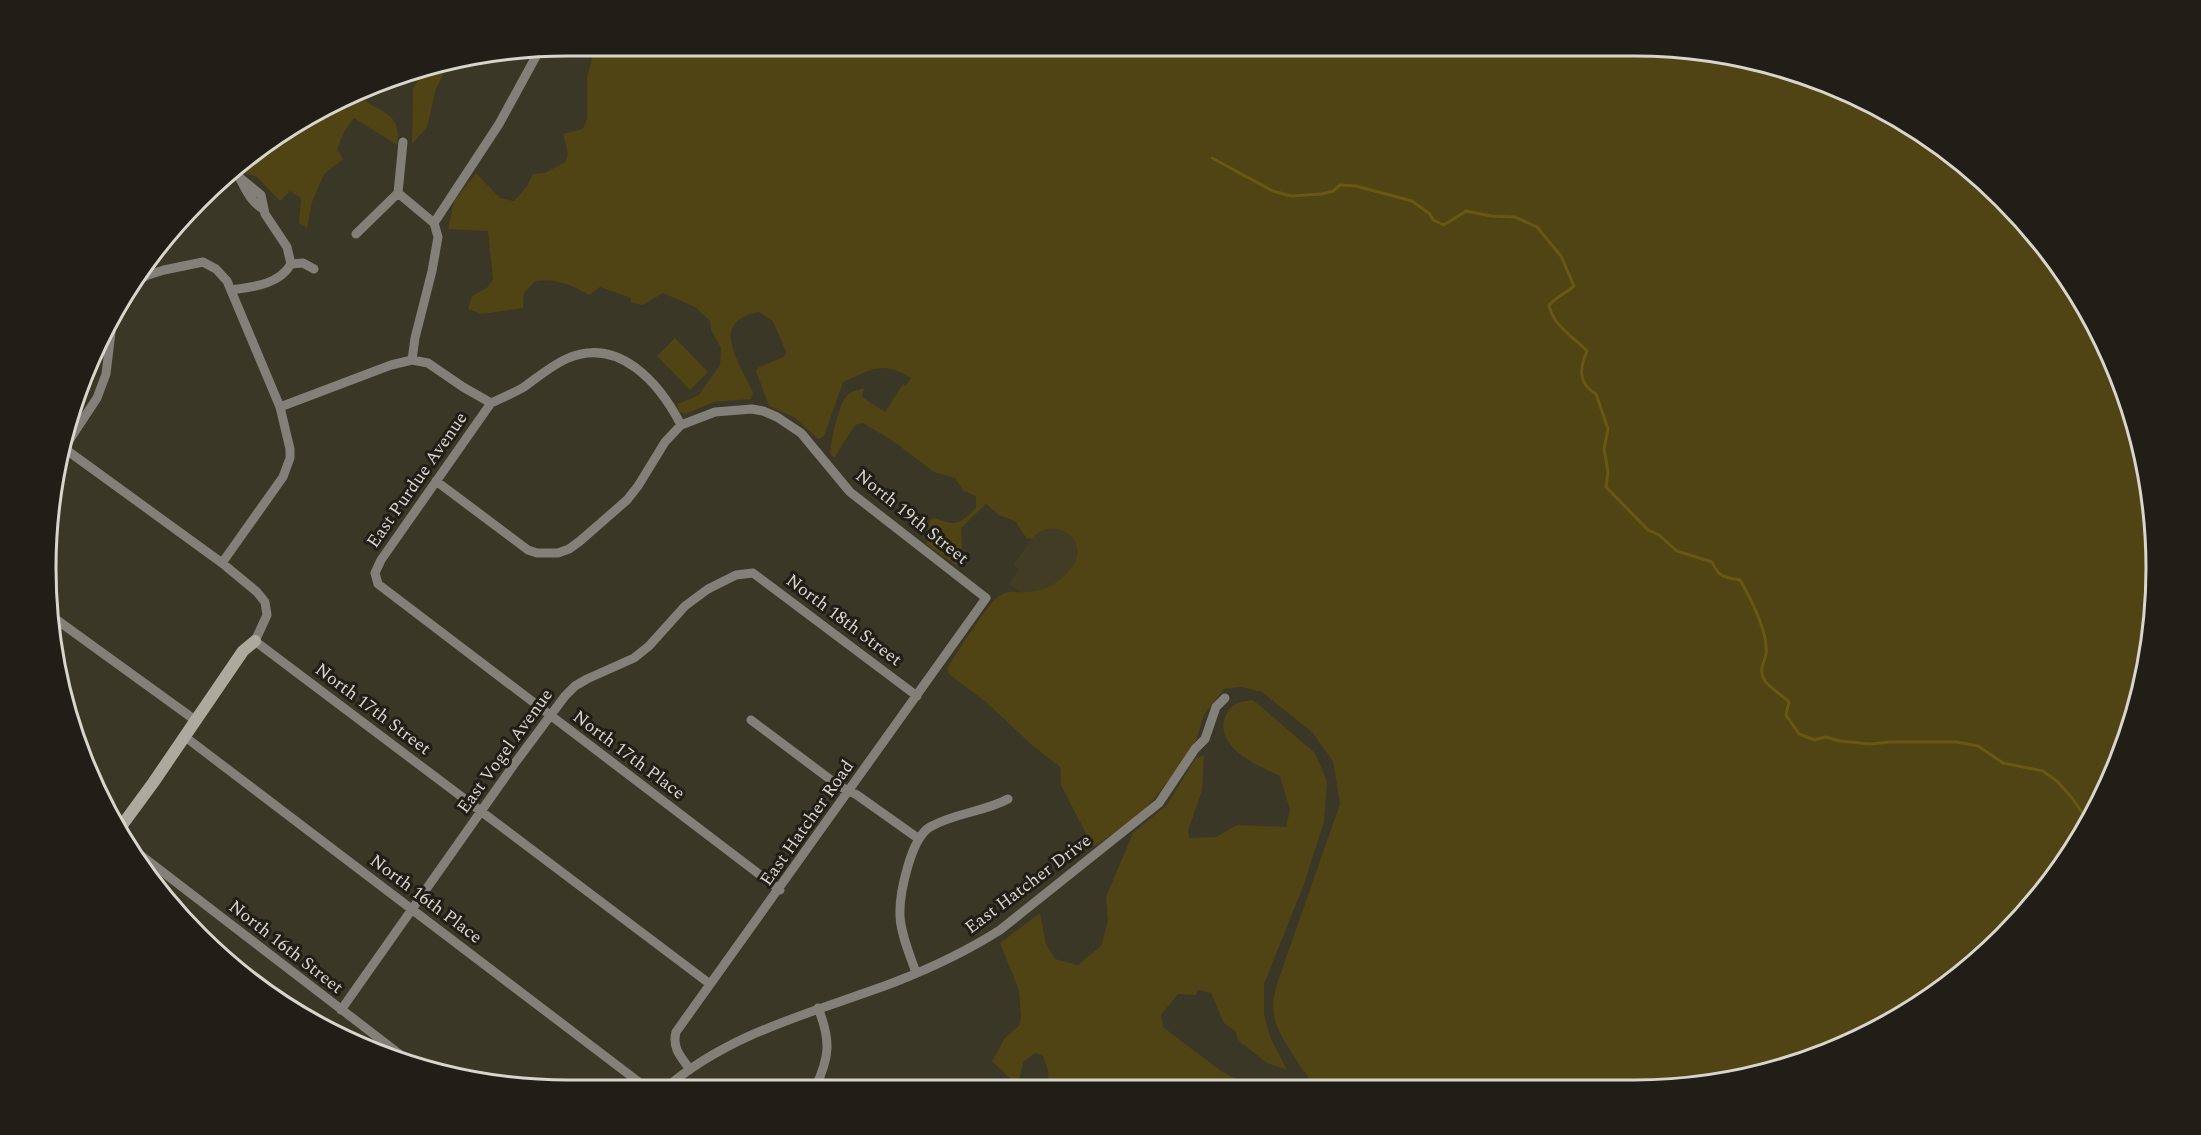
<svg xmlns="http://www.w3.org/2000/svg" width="2201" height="1135" font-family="Spectral,serif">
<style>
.built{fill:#423c25}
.green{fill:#504314}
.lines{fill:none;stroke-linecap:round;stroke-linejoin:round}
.stream{stroke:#695813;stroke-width:3}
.street{stroke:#828078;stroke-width:9}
.secondary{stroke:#ada99d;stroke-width:12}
.labels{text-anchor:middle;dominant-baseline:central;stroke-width:6;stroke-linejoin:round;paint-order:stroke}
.street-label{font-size:18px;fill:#d8d5cc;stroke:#201e17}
.rim{fill:none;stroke:#d8d5cc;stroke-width:3}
</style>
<rect width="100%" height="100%" fill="#3b3727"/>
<path class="built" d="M1053,510l42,32 -50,70 -36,-29 10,-13 -6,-5z"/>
<path class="green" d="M607,45l1060,1 101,17 96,36 87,54 75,70 60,83 42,93 23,100 4,102 -17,101 -36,96 -54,88 -97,96 -118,68 -131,35 -390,2c-2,-8 -7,-15 -12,-21 -21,-35 -35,-46 -21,-88l61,-174 -7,-43 -21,-29 -50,-40 -21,-5 -17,2 -20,26 -8,26 -22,33 -34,42 -47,31 -32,-62 -1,-18 -28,-22 -46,-43 -37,-28 -2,-6c10,-14 40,-64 51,-71 11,-8 19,-4 31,-5 17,0 37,-14 45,-28 15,-26 -22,-49 -41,-26l-6,1 -12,-18 -16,-6 -13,-11 -25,24 2,35 -6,3 -31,-22 4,-24 5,-2c23,9 24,6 41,-10v-12l-12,-5 -9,-13 -21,-6 -41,-31 -30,-18 -8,2 -21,33 -4,-5c2,-14 8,-52 20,-60 4,-2 10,-4 14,-5l-2,9 23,15 18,-28 3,2 5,-8c-29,-18 -39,-9 -68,4l-19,54 -6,3 -24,-22 -25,-11 -13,-35 3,-4 25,-10 2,-5 -13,-31 -14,-9c-51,10 -20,49 -6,80l-2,7 -37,3 -29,12 -6,-3 -2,-7 21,-8 22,-31 1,-17 -10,-18 -1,-9 -15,-14 -32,-14 -20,12 -12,-2v-5l-31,-11 -11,8c-17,-10 -34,-17 -54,-14l-11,12 -1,15 -41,6 -14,-5 4,-13 16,-9 5,-8 -5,-48 -40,-2 6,-28 22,-28 24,25 14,3 13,-15 6,-12 12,-1 20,-11 3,-8 -5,-20 20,-5 4,-11v-40l6,-24z
M448,65l-12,24 -9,38 -15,17 1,-55 11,-20z
M357,95c21,18 46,16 40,50l-43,-27 -10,14 -7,17 6,10 -19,15 -12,28 -5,26 -8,-5 2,-25 -11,-7 -10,10 -24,-25 -13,-3 -2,-11 8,-9z
M675,338l33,34 -18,18 -33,-34z
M1253,700l62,53 12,28 -3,41 -20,62 -40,100v30l6,23 17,33 -20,-7 -29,-23 -2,-8 -12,-9 -13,-30 -13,-3 -2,5 -18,-1 -17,21 2,12 58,44 30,16h-202l-1,-17 -5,-14 -8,-3 -12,9 -5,24 -26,-25 13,-23 14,-12 2,-9 -2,-27 -19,-47 40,-30 6,31 9,15 23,6 23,-19 7,-25 -2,-24 27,-64 34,-28 28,-46 9,-4 -2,35 -14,41 1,7 27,-1 21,-12 49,2 4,-17 -10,-34c-21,-10 -68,-29 -54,-61 6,-13 15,-13 27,-15z"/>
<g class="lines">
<path class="stream" d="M1212,158l61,33 18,5 31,-2 11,-3 7,-6 16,1 56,15 18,13 3,6 11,5 22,-14 25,5 24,1 22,10 24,29 13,30c-8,7 -17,11 -25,19 4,21 24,31 38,46 -7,16 -10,32 9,43l12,35 -4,20 4,23 -2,15 42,43 11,5 18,16 35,11c7,16 13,15 28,18 10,17 29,54 26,74 -2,10 -8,17 -1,27 4,6 18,15 24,21l-3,13 13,19 16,6 10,-3 15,4 30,3 20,-2h67l21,4 25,17 40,8 15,11 14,16 16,23"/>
<path class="street" d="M240,179c7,12 10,22 23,30
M398,193l36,30
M356,234l42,-41 5,-51
M291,264l12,-1 11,6
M126,290l8,-8 14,-7 16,-5 39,-8 13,7 11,12 53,126 10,42v9l-7,19 -61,86
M231,290c21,-3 48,-5 60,-26l-4,-17 -22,-33 -4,-19 -22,-18 -2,-11
M412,360l3,-22 17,-67 6,-34 -4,-14 65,-99 41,-75
M491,403l-110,157 -6,13 3,11 402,306
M491,403c11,-5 23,-10 33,-16 14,-10 27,-21 42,-28 53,-24 94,25 115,66
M280,407l111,-42 21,-5 16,3 35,24 28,16
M61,446l161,117 35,29 8,10 2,13 -12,26 455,343
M64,448l33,-50 9,-24 7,-59
M436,481l92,69 9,3h21l11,-4 11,-8 47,-41 11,-14 27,-44 16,-17 34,-13 37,-3 11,2 14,6 24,16 49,59 136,106 -310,434c-4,15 4,24 13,36
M50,615l145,105
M751,720l88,66 18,9 62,44
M184,736l464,353
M138,853l277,213
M916,973c-6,-18 -15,-38 -16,-57 -1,-22 11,-78 30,-89 24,-14 54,-15 78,-28
M341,1010l174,-247 50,-67 10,-10 12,-7 47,-21 15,-12 36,-40 23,-17 28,-14 17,-2 164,123
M815,1088c15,-31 16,-48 3,-80
M665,1089c64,-57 151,-77 230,-107 36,-14 72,-31 105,-52l159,-127 36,-54 10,-10 11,-32 9,-9"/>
<path class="secondary" d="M120,828l33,-45 90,-132 12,-10"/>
</g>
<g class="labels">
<g class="street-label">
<text transform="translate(417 480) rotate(-55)">East Purdue Avenue</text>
<text transform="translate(912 517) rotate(39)">North 19th Street</text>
<text transform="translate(844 620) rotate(37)">North 18th Street</text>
<text transform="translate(373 709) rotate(37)">North 17th Street</text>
<text transform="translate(505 751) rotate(-54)">East Vogel Avenue</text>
<text transform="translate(629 755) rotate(37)">North 17th Place</text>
<text transform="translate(807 823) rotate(-55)">East Hatcher Road</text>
<text transform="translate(1028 884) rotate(-37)">East Hatcher Drive</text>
<text transform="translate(426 899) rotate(37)">North 16th Place</text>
<text transform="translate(286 947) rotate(38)">North 16th Street</text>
</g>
</g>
<path d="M0 0H2201V1135H0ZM568 56H1634A512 512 0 0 1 2146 568V568A512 512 0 0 1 1634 1080H568A512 512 0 0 1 56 568V568A512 512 0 0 1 568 56Z" fill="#201e17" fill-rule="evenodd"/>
<path class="rim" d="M568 56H1634A512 512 0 0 1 2146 568V568A512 512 0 0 1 1634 1080H568A512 512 0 0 1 56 568V568A512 512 0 0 1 568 56Z"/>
</svg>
